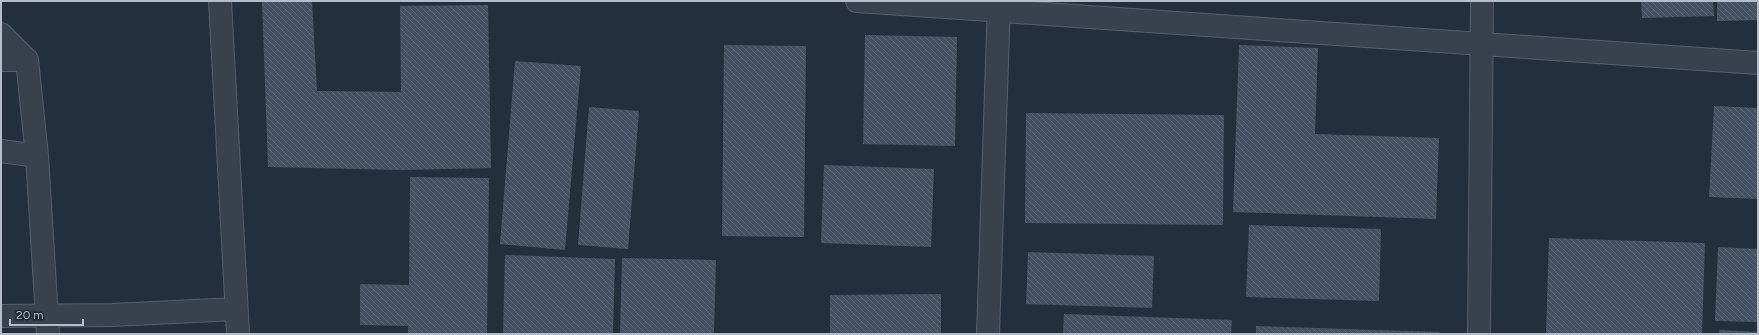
<svg xmlns="http://www.w3.org/2000/svg" width="1759" height="335" font-family="Figtree,sans-serif">
<style>
.building{fill:url(#building-back-hatch)}
.lines{fill:none;stroke-linecap:round;stroke-linejoin:round}
.minor-casing{stroke:#565f6c;stroke-width:24}
.minor{stroke:#38414e;stroke-width:22}
</style>
<defs>
<pattern id="building-back-hatch" width="6" height="6" patternUnits="userSpaceOnUse"><rect width="6" height="6" fill="#455162"/><path d="M-1 5l2 2M0 0l6 6M5-1l2 2" fill="none" stroke="#5d6877"/></pattern>
</defs>
<rect width="100%" height="100%" fill="#242f3e"/>
<path class="building" d="M312,1l5,90 84,1 -1,-86 88,-1 3,163 -89,2 -134,-3 -6,-165z
M1641,1h72l1,15 -72,2z
M1717,1h41v19l-41,1z
M865,35l92,2 -2,109 -92,-2z
M724,45l82,1 -2,191 -82,-1z
M1239,45l79,3 -3,86 124,4 -3,81 -203,-7z
M515,61l66,5 -16,184 -65,-6z
M1714,106l44,2v91l-49,-2z
M589,107l50,4 -11,138 -50,-4z
M1026,113l198,2 -1,110 -198,-2z
M824,165l110,4 -3,78 -110,-4z
M410,177l79,1 -2,156h-79v-8l-48,-1v-41l49,1z
M1249,225l132,4 -2,72 -133,-4z
M1549,238l156,5 -3,91h-156z
M1718,247l40,2v73l-43,-1z
M1028,252l126,4 -2,52 -126,-4z
M505,255l110,4 -2,75h-110z
M622,258l94,2 -2,74h-94z
M941,294v40h-111v-39z
M1064,314l168,6 -1,14h-168z
M1256,326l184,6v2h-184z
M1719,330l39,2v2h-39z"/>
<g class="lines">
<defs>
<path id="minor" d="M220,1l18,333
M857,1l901,62
M1,34l26,26 10,96 11,178
M1,60h26
M1,151l36,5
M1,316l111,-1 124,-6
M988,334l11,-333
M1479,334l3,-333"/>
</defs>
<use href="#minor" class="minor-casing"/>
<use href="#minor" class="minor"/>
</g>
<rect width="1759" height="335" fill="none" stroke="#b4bcc9" stroke-width="4"/>
<path d="M10 319v6h73v-6" fill="none" stroke="#b4bcc9" stroke-width="2"/>
<text x="16" y="319" font-size="12" fill="#b4bcc9" stroke="#1d2633" stroke-width="3" paint-order="stroke">20 m</text>
</svg>
